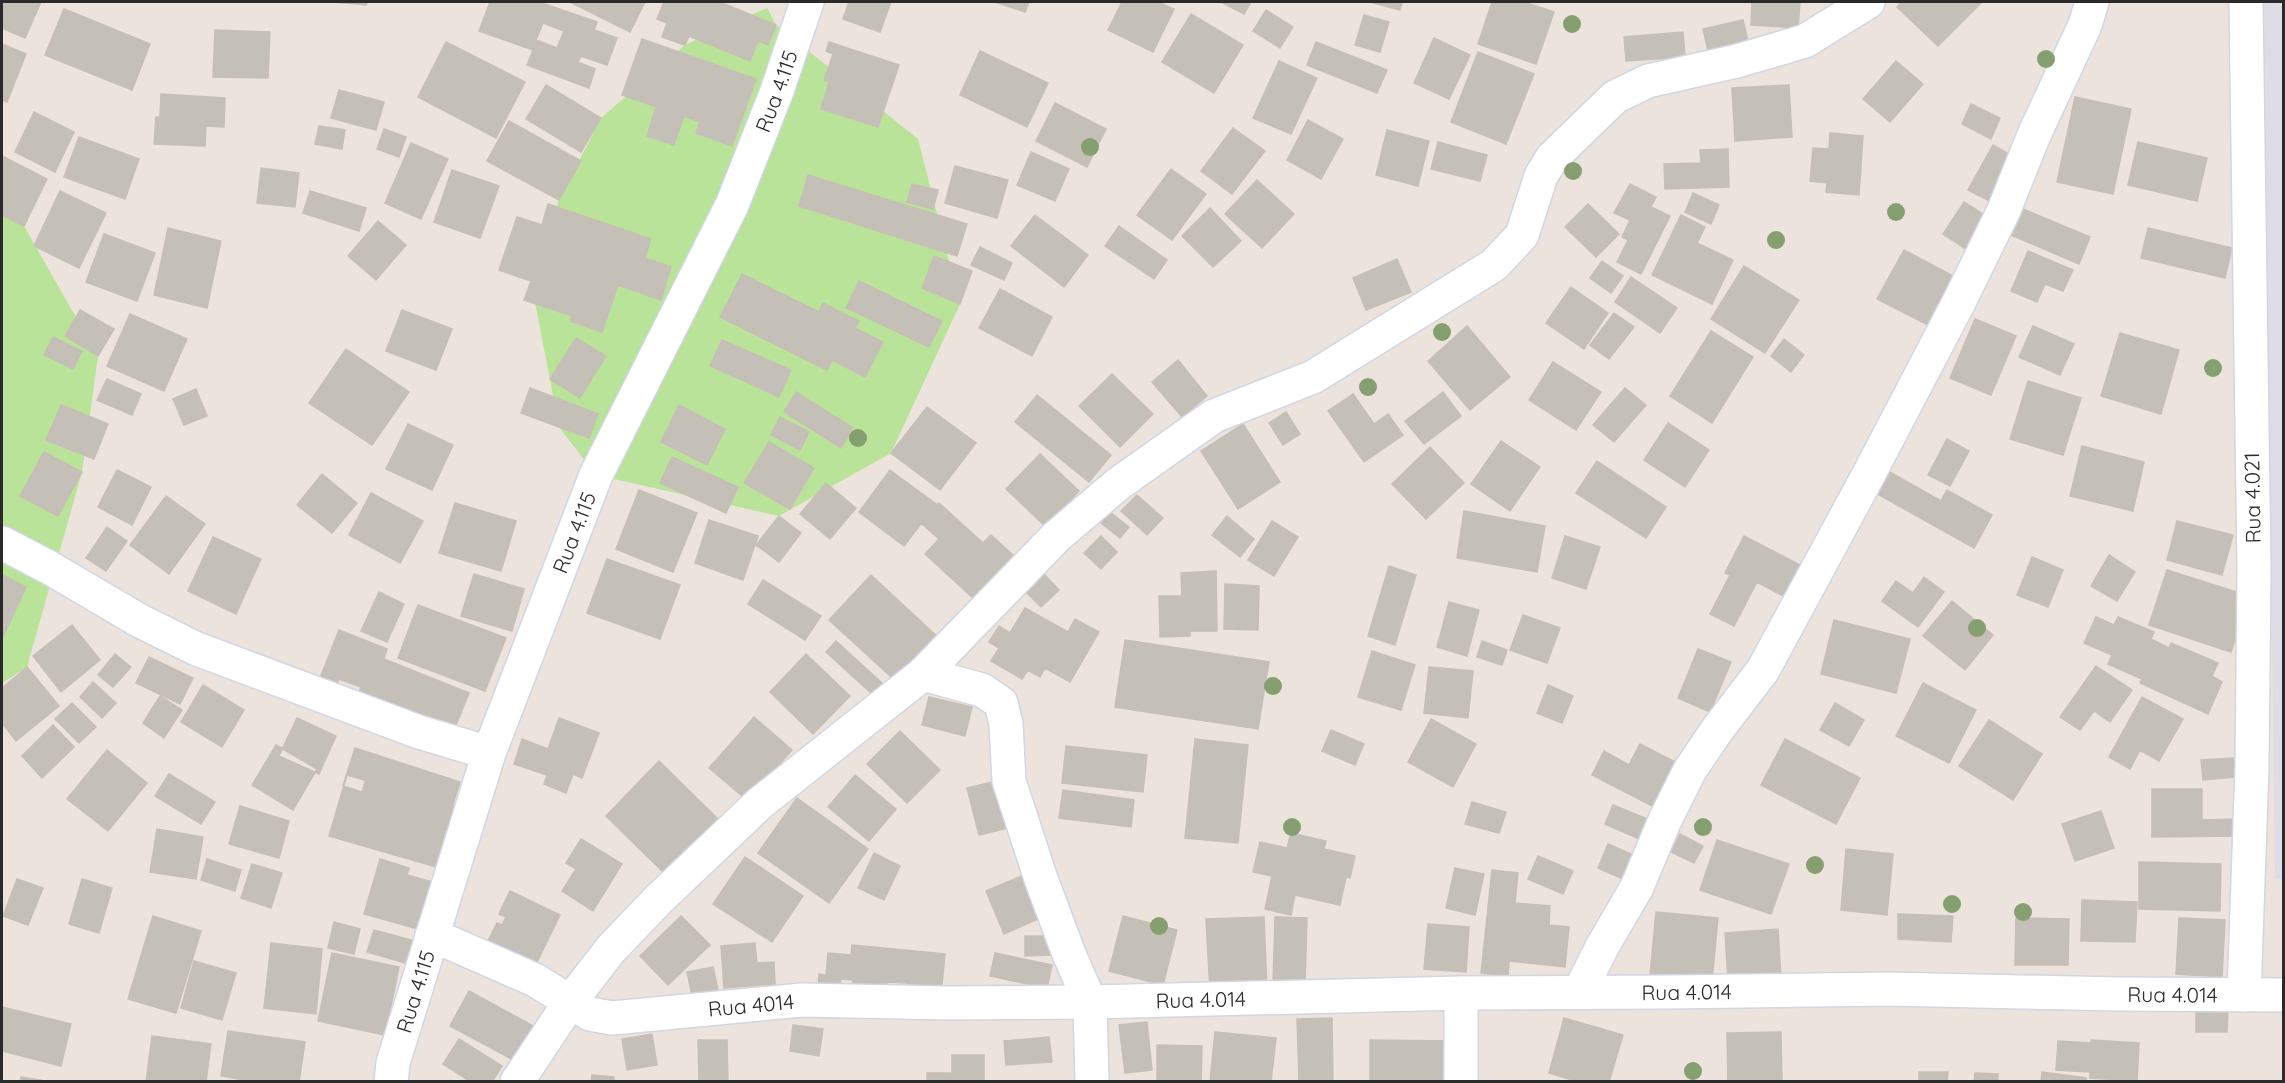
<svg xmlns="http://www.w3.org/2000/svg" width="2285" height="1083" font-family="Quicksand,sans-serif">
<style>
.industrial{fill:#dedce4}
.green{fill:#b9e398}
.building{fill:#c4bfb7;stroke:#c7bfb6;stroke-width:1.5;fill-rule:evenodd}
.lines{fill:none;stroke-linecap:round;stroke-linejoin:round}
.minor-casing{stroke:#d1d6e3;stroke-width:36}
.minor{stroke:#fff;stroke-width:33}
.tree{fill:#869f71}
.labels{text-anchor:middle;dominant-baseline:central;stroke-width:6;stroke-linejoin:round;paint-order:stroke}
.street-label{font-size:21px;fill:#2a2a2a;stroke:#fff}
</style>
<rect width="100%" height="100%" fill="#ece3dc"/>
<path class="industrial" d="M2264,2h20l-1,877h-8z"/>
<path class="green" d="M767,8l9,17 142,114 42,165 -69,149 -112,63 -183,-41 -37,-48 -28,-146 28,-81 42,-82 84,-73z
M2,215l22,11 74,130 -16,116 -55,195 -25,16z"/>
<path class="building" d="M2,2h39l-16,36 -23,-10z
M334,2h33l-1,3z
M490,2h49l58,20 -3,8 23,8 -10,27 -26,-9 -3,6 17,7 -6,19 -62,-23 6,-15 -54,-19zM543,23l21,8 -7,17 -21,-8z
M570,2h75l-15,30z
M664,2h56l56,23 -8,20 -10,-4 -8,20 -61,-25 -4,9 -23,-8 5,-14 -10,-4z
M847,2h44l-11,30 -37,-13 6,-17z
M995,2h34l-4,10z
M1122,2h36l16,7 -21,43 -45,-22z
M1221,2h30l-7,12z
M1370,2h32l-2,8z
M1492,2h32l30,10 -18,52 -58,-20z
M1752,2h48l-2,26 -47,-3z
M1902,2h80l-44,44 -41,-39z
M64,9l86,35 -18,46 -87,-35z
M1266,10l27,17 -13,21 -27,-17z
M1191,14l52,31 -29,48 -52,-31z
M1364,15l25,7 -9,30 -25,-7z
M1743,20l6,25 -40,10 -6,-26z
M215,30l55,2 -2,46 -55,-1z
M1683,32l2,25 -59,4 -2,-24z
M1434,38l36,17 -21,44 -35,-16z
M642,39l114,40 -24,67 -36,-13 4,-11 -16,-6 -10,29 -27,-9 9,-29 -34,-12z
M446,42l79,40 -29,56 -78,-41z
M829,42l70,23 -21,62 -57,-18 8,-27 -5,-2 9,-26 -7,-3z
M1316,42l71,28 -10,23 -70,-28z
M2,44l24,10 -19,48 -5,-2z
M980,51l68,32 -21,44 -67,-32z
M1478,52l56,22 -28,70 -55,-22z
M1279,61l38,17 -26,56 -38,-16z
M1896,61l27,23 -33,38 -27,-23z
M546,85l55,33 -20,34 -55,-33z
M1789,85l3,52 -57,4 -3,-53z
M339,90l45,12 -8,28 -45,-12z
M161,94l64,4 -1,29 -18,-1 -1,20 -51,-2 2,-27h4z
M2075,97l56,12 -18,85 -56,-12z
M1055,103l51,26 -19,38 -51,-26z
M1971,104l29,14 -9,21 -29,-15z
M34,112l40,20 -19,40 -40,-20z
M1308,120l35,19 -22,40 -34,-19z
M509,121l72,40 -22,39 -72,-39z
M319,126l26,4 -3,19 -27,-5z
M1233,128l32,23 -33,43 -31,-23z
M384,129l22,8 -7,20 -22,-8z
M1387,130l42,11 -11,45 -42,-11z
M1830,133l33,3 -4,59 -33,-3 1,-9 -17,-2 3,-33 16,1z
M79,137l60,22 -14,40 -61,-22z
M1438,142l49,13 -7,26 -49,-12z
M2138,142l69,16 -10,43 -69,-16z
M411,143l37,16 -27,60 -36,-16z
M1993,145l26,15 -24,44 -27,-14z
M1728,149l1,38 -64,2 -1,-25 37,-1 -1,-13z
M1031,152l38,17 -14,32 -38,-16z
M2,156l45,23 -23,47 -22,-11z
M955,166l53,14 -11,38 -52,-15z
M261,168l38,5 -4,34 -38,-4z
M1171,169l35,25 -34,46 -35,-25z
M452,170l47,16 -19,52 -46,-16z
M808,175l159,49 -10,32 -158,-50z
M1257,180l37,34 -32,34 -37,-34z
M912,184l26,6 -5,19 -26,-7z
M1630,184l26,13 -5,10 19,9 -29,58 -24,-12 11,-22 -6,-3 8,-17 -16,-7z
M60,191l46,22 -27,55 -45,-22z
M310,191l56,17 -7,23 -56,-18z
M1693,193l26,12 -8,19 -26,-12z
M1964,202l25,16 -22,32 -24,-16z
M548,204l103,35 -6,19 26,9 -10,33 -43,-15 -16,47 -32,-11 2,-5 -48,-16 7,-19 -32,-11 18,-53 25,8z
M1588,204l31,30 -23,23 -31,-30z
M1210,208l31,33 -28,26 -31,-31z
M2023,209l67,28 -11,27 -68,-29z
M1035,215l53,40 -24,32 -53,-41z
M1681,215l24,12 -8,16 36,17 -21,44 -60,-29z
M378,221l28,24 -30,35 -28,-24z
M1119,226l48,34 -13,19 -49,-33z
M168,228l53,13 -14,67 -53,-13z
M2148,228l84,20 -7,30 -84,-20z
M104,234l51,19 -18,48 -51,-19z
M980,247l32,16 -8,17 -33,-15z
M1904,250l53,28 -25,49 -55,-28z
M2028,251l45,19 -10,21 -18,-7 -8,18 -26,-11z
M934,256l38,15 -12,33 -38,-16z
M1397,259l14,33 -45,18 -13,-32z
M1602,261l21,15 -12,17 -21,-15z
M1744,266l55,34 -34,53 -54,-34z
M742,274l77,38 4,-9 36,18 -4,7 28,14 -18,35 -33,-17 -5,10 -107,-53z
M1631,277l46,31 -17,25 -45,-31z
M859,281l83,40 -13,26 -83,-39z
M1571,287l37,26 -24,36 -38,-26z
M1000,289l52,28 -20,39 -53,-28z
M80,310l34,19 -16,27 -33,-20z
M402,310l50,19 -16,41 -50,-19z
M1614,313l20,14 -25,32 -19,-14z
M130,314l57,25 -23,52 -57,-25z
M1975,319l41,17 -25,59 -41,-17z
M1467,326l43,51 -40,33 -42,-49z
M2033,326l41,18 -14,31 -41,-18z
M1711,331l42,26 -41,66 -42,-27z
M2120,333l59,17 -18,64 -60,-18z
M53,337l29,14 -9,18 -29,-14z
M576,338l30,18 -26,42 -30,-19z
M1784,339l20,16 -13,17 -20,-16z
M722,340l69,30 -12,27 -69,-31z
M346,349l63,43 -37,53 -63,-42z
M1178,360l29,36 -25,21 -30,-35z
M1553,362l48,30 -25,38 -47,-30z
M1112,374l41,40 -33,33 -41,-41z
M107,379l34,15 -9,21 -35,-15z
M2028,381l53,17 -18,57 -53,-16z
M530,388l68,26 -9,24 -68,-25z
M1625,388l21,17 -32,37 -21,-17z
M196,389l11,27 -23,9 -11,-26z
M796,392l57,36 -12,20 -57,-36z
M1443,392l18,24 -37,28 -19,-23z
M1353,394l21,30 14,-10 15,21 -39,27 -36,-51z
M1037,395l74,60 -22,27 -74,-60z
M61,405l47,19 -14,35 -48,-19z
M679,405l46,24 -18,36 -46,-23z
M927,407l49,36 -36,47 -49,-37z
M1286,412l14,22 -17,11 -14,-22z
M780,417l29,15 -9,18 -29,-15z
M1668,423l41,27 -24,37 -41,-27z
M408,424l45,21 -21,45 -46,-21z
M1243,424l37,58 -42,27 -37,-58z
M1947,439l22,12 -19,35 -22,-11z
M1501,441l39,26 -30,44 -39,-27z
M769,442l45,26 -24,41 -46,-26z
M2082,446l62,16 -11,49 -63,-15z
M1430,447l34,36 -38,36 -34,-35z
M44,452l38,20 -24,44 -38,-20z
M1040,454l39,37 -34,35 -39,-37z
M672,457l66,30 -12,26 -66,-30z
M1597,461l69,46 -20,31 -70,-45z
M117,470l34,17 -19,38 -34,-18z
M890,470l46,34 -32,42 -45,-34z
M1886,470l55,31 6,-11 45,25 -18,33 -100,-56z
M322,474l35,29 -25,30 -35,-28z
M826,483l30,25 -26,31 -30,-25z
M639,490l58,23 -24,59 -57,-23z
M371,493l52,28 -23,42 -51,-28z
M1137,495l26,23 -16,17 -26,-24z
M166,496l39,28 -36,50 -39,-29z
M455,503l61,18 -15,50 -62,-18z
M939,503l44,40 8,-8 22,20 -39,44 -49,-45 14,-15 -18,-16z
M1464,511l81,15 -8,46 -80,-14z
M1110,512l19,15 -9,11 -19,-15z
M779,516l22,17 -22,29 -23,-17z
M1227,516l27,23 -14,18 -28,-22z
M709,520l49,16 -15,44 -48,-17z
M1272,521l26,16 -24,39 -26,-16z
M2177,521l56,14 -11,40 -55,-15z
M107,527l20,14 -21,30 -20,-13z
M1101,536l16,16 -16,17 -17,-16z
M1565,536l35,11 -14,42 -34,-11z
M1744,536l58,30 -17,31 -28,-15 -23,44 -24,-12 20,-39 -5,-2z
M213,537l48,22 -25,55 -48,-23z
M2109,555l26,17 -18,29 -26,-15z
M2032,557l31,13 -15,37 -31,-12z
M607,559l73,26 -20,54 -73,-26z
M1389,566l27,9 -21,70 -27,-9z
M2167,570l82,26 -18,56 -82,-27z
M1041,571l18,19 -18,17 -18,-18z
M1216,571l1,60h-27v5l-30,1 -1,-41h23l-1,-23z
M474,574l50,15 -12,42 -51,-15z
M2,575l24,12 -24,52z
M871,575l71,66 -41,45 -72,-66z
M1924,577l20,15 -26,35 -36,-26 14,-20 17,12z
M763,580l58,36 -16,24 -57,-36z
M1225,584l34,2 -1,44 -34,-1z
M379,592l25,12 -17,38 -26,-11z
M1952,601l41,34 -28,35 -42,-34z
M1449,602l30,8 -12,46 -30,-9z
M418,605l88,33 -21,53 -87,-33z
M1025,608l43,24 7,-13 24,13 -29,50 -25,-14 -5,9 -12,-7 -6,9 -31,-18 8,-13 -10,-6 10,-16 11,7z
M1523,615l37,13 -13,35 -37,-13z
M2096,617l18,8 4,-8 36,15 -3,7 18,9 2,-5 47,20 -6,13 10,6 -14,32 -68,-31 2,-4 -34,-15 4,-9 -28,-12z
M1834,620l76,19 -14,54 -75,-19z
M72,625l28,35 -39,32 -28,-36z
M339,630l48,19 -3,10 85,34 -15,37 -97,-31 4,-12 -22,-8 -5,11 -16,-7z
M1125,640l144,22 -11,67 -143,-22z
M836,641l46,42 -10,11 -46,-42z
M1482,641l25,9 -5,15 -25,-8z
M1698,649l33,13 -21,50 -32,-14z
M1372,651l43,14 -14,45 -43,-13z
M115,654l16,13 -18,20 -15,-12z
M806,654l44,42 -37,38 -43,-42z
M149,657l44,21 -13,26 -44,-21z
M2096,666l36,24 -22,32 -16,-11 -14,19 -20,-13z
M27,667l32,39 -43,35 -14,-18v-35z
M1429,667l44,4 -5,47 -44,-5z
M93,682l23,21 -14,15 -22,-21z
M1923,683l53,27 -27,53 -53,-27z
M203,685l41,25 -22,37 -41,-25z
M1548,685l25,11 -11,27 -25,-10z
M160,696l22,14 -18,28 -21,-15z
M929,697l43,10 -7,29 -43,-11z
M2142,697l41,22 -24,42 -19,-11 -10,19 -21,-12z
M72,703l24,24 -17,16 -24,-24z
M1835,703l29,17 -15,26 -29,-16z
M754,717l38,33 -45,50 -38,-32z
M297,718l39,18 -17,38 -40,-18z
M559,718l40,15 -17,45 -9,-4 -7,19 -22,-9 3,-9 -33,-11 8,-25 26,10z
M1431,719l45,25 -23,43 -45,-25z
M1989,720l53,34 -29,46 -54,-34z
M53,725l21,22 -32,31 -20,-22z
M1331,730l33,14 -9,21 -33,-14z
M900,731l40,39 -33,33 -40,-39z
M1195,739l53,6 -10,98 -53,-5z
M1785,739l75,39 -24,46 -75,-39z
M1640,744l41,21 -23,44 -66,-34 12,-24 25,14z
M276,745l41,24 -24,41 -41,-25z
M1066,746l81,9 -4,37 -81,-9z
M355,748l105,34 -8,25 -86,-28 -4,13 -19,-6z
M107,750l40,33 -39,48 -41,-32z
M2233,758l2,19 -32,3 -2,-20z
M659,761l60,59 -53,55 -60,-59z
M169,774l46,28 -14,22 -46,-28z
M347,775l111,32 -18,61 -111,-32z
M855,775l41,34 -27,32 -41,-34z
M997,781l11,47 -29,7 -12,-47z
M2152,789h50v31l37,-1v17l-87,1z
M1063,790l71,10 -3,27 -72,-9z
M797,798l71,51 -39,54 -71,-50z
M1472,802l34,10 -7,21 -34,-9z
M1613,805l39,16 -8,20 -39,-17z
M240,806l49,15 -10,37 -50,-14z
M2101,811l13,37 -39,13 -13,-37z
M157,829l46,8 -7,42 -46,-7z
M1291,833l35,8 -2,8 31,7 -5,22 -4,-1 -6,28 -45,-10 -4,20 -26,-6 7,-33 -19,-4 7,-30 27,6z
M1680,834l23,12 -9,17 -23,-11z
M581,839l41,25 -29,47 -31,-20 14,-22 -10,-6z
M1717,840l72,24 -18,50 -71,-24z
M1608,844l32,14 -10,24 -32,-14z
M1846,849l47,5 -6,61 -46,-5z
M874,853l26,13 -16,34 -26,-12z
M1538,856l35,15 -10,23 -35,-15z
M745,857l58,39 -31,46 -59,-38z
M207,859l34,11 -6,21 -34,-11z
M380,859l29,9 -2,7 29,8 -14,47 -58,-16z
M2139,862l82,2 -1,47 -81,-2z
M252,864l30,9 -11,35 -30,-10z
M1455,868l29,6 -9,41 -29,-7z
M1492,870l26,3 -3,30 35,3 -1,19 20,2 -4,40 -56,-6 -1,15 -27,-3z
M1029,873l18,42 -43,19 -18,-43z
M17,879l26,9 -15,37 -25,-9z
M82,879l30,9 -13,45 -30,-9z
M510,891l50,24 -24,49 -48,-23 9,-18 5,2 4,-8 -7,-3z
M2082,900l55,2 -2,40 -54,-1z
M1656,912l62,6 -6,63 -62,-6z
M1898,914l55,2 -2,26 -53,-3z
M153,916l48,15 -25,82 -48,-14z
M681,916l29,29 -42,40 -28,-29z
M1123,916l54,14 -14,55 -54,-14z
M1264,917l3,73 -57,2 -4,-73z
M1275,917l32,1 -2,65 -32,-1z
M2016,918l53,1 -1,46h-53z
M2179,918l46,2 -3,57 -46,-3z
M334,922l26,7 -6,25 -26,-6z
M1428,924l41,3 -3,45 -42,-3z
M1778,929l3,49 -53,3 -3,-48z
M374,930l48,13 -6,23 -49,-14z
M1025,936h27v19l-27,1z
M271,943l51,6 -6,65 -52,-6z
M755,943l2,20 17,-1 1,22 -51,4 -3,-42z
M852,945l93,9 -4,41 -34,-3v-9l-20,-1 -1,10 -34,-3 1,-9 -12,-1 -1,9 -22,-2 1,-12 7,1 2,-22 23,2z
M332,953l67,14 -14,68 -67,-14z
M995,953l57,12 -5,23 -57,-12z
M194,961l42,12 -14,47 -41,-12z
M713,967l5,23 -26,5 -5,-23z
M469,991l68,37 -20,34 -67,-36z
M2,1007l69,17 -10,42 -59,-15z
M2196,1008l32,1 -1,23h-31z
M1332,1018l1,64h-34l-2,-63z
M1564,1018l59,17 -14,47h-30l-30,-9z
M1147,1022l5,48 -27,3 -6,-48z
M793,1025l30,4 -4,27 -29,-5z
M228,1031l77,11 -6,40h-43l-35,-6z
M1215,1032l61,6 -5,44h-61z
M1781,1032l1,50h-54l-1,-49z
M652,1034l5,31 -30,5 -5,-31z
M152,1036l59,8 -5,38h-60z
M1049,1037l3,25 -46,3 -2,-24z
M459,1039l43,27 -10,16h-21l-28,-18z
M698,1040h29l1,42h-29z
M1370,1040l81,1v41h-81z
M2091,1040l48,3 -2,38 -47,-3v-6l-34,-2 2,-29 33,2z
M1157,1045l45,1 -1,36h-44z
M952,1055h32v27h-57v-9h25z
M1919,1072h29l-1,10h-28z
M2042,1072l44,6v4h-45z
M1975,1073l23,1v8h-24z
M592,1075l22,2v5h-23z
M21,1077l30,5h-31z"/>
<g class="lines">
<defs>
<g id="minor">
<path d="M2,543l48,25 90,53 57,28 222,83 70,21"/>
<path d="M923,674l59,16 19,13 5,21 3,57 32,98 28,75 21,48 2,80"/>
<path id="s1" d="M432,935l103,45 55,34 22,4 190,-18 146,3 142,-1 371,-9 210,-1 216,-3 232,5 165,1"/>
<path d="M1580,991l22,-44 35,-60 28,-67 25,-50 27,-40 46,-60 107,-198 90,-172 44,-90 30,-75 51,-110 7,-23"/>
<path d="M1461,993v89"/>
<path d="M2244,995l8,-228 2,-198 -8,-567"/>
<path id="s2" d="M391,1082l2,-19 96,-310 107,-278 136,-270 45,-114 30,-89"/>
<path d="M517,1082l53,-80 41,-53 47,-49 102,-97 163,-129 133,-137 62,-53 96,-68 99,-39 181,-112 28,-30 19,-59 11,-18 63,-61 33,-16 89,-20 68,-20 63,-39"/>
</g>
</defs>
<use href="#minor" class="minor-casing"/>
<use href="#minor" class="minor"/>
</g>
<g class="tree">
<circle cx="1572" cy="24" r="9"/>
<circle cx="2046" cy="59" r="9"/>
<circle cx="1090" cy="147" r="9"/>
<circle cx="1573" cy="171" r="9"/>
<circle cx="1896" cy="212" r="9"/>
<circle cx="1776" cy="240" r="9"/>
<circle cx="1442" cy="332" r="9"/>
<circle cx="2213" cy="368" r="9"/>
<circle cx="1368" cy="387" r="9"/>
<circle cx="858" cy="438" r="9"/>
<circle cx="1977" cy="628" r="9"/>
<circle cx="1273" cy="686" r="9"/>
<circle cx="1292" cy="827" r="9"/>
<circle cx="1703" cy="827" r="9"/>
<circle cx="1815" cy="865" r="9"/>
<circle cx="1952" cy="904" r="9"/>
<circle cx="2023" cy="912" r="9"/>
<circle cx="1159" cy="926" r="9"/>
<circle cx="1693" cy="1071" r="9"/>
</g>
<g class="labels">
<g class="street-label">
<text stroke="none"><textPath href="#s2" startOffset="1066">Rua 4.115</textPath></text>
<text transform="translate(2252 498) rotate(-91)">Rua 4.021</text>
<text stroke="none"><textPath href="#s2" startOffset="580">Rua 4.115</textPath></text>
<text stroke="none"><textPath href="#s2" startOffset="94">Rua 4.115</textPath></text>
<text stroke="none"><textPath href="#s1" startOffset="1275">Rua 4.014</textPath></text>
<text stroke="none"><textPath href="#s1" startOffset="1761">Rua 4.014</textPath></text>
<text stroke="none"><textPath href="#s1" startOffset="789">Rua 4.014</textPath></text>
<text stroke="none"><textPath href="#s1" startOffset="339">Rua 4014</textPath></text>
</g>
</g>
<rect width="2285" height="1083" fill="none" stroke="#2a2a2a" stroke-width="6"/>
</svg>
